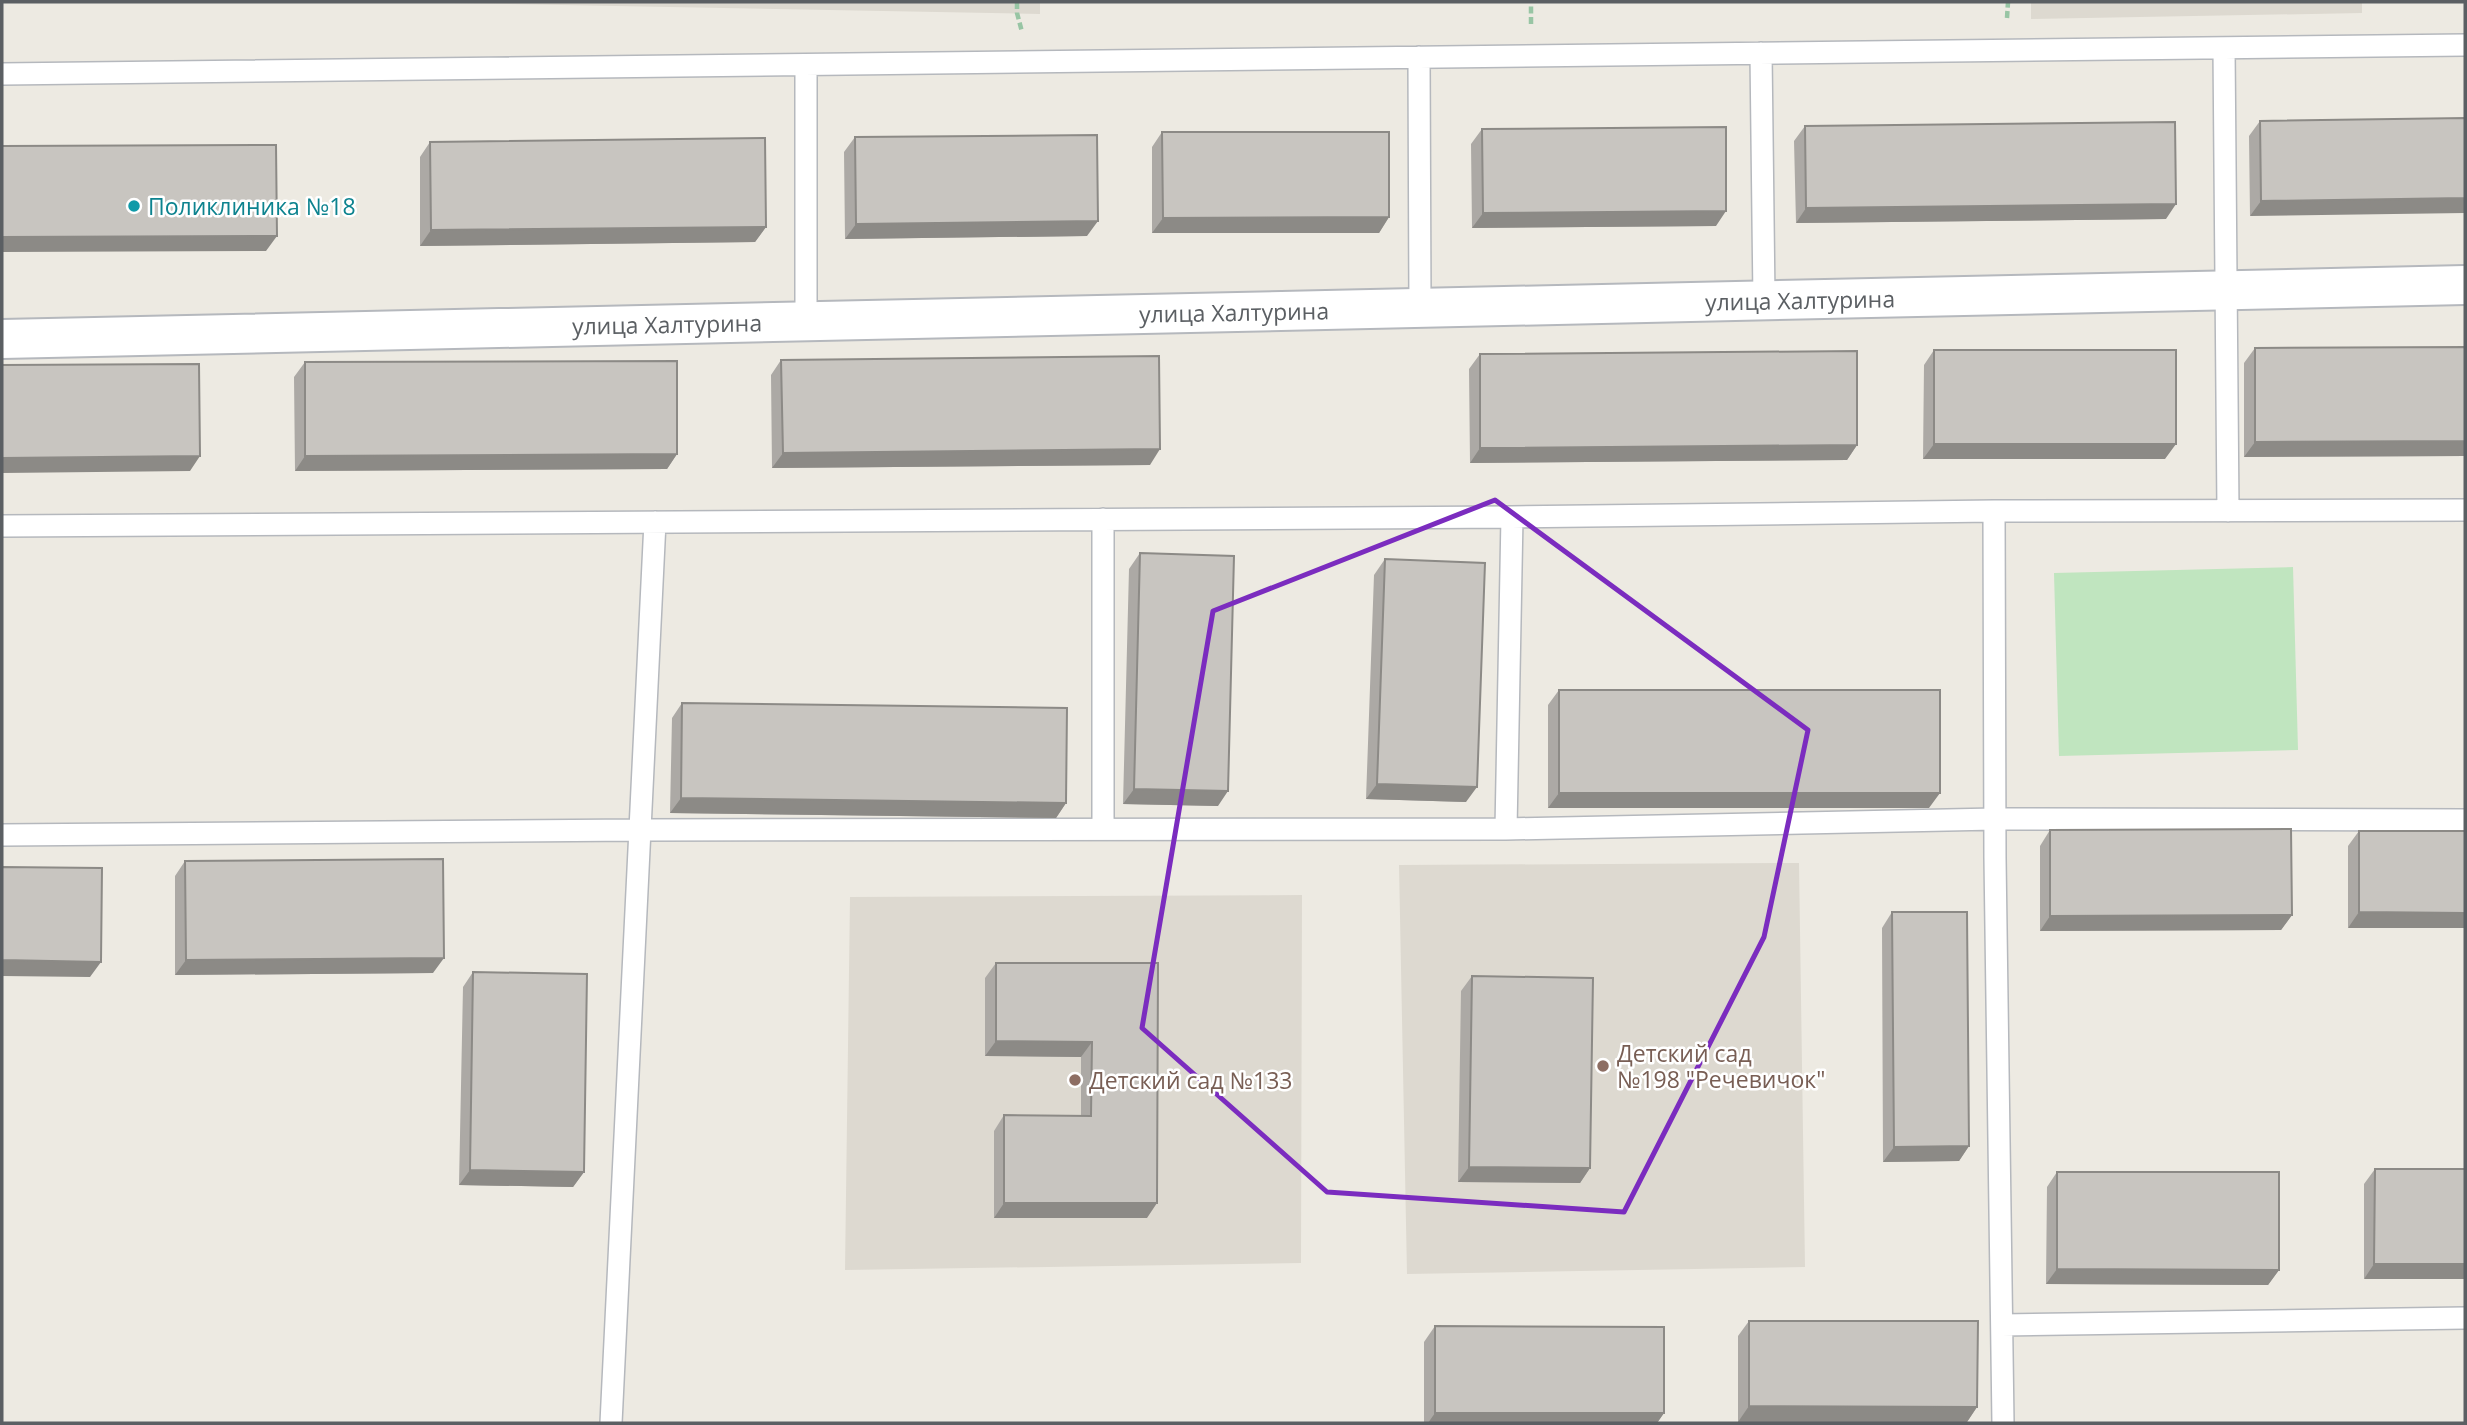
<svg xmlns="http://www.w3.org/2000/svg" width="2467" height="1425" font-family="'Open Sans',sans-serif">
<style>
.education{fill:#ddd9d0}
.green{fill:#c0e5bf}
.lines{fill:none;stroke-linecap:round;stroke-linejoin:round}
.lane-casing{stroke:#b5b8bd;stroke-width:24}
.street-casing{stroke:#b5b8bd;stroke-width:42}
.path{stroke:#98c5a4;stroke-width:4.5;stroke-dasharray:7 3.5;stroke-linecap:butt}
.lane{stroke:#fff;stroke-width:21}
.street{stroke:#fff;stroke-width:38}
.wall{fill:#aca9a5}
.shaded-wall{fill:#8c8a86}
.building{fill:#c8c5c0;stroke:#8c8a86;stroke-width:2}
.marked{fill:none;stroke:#7b2cbf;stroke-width:5;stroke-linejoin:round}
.culture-dot{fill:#0f9aa8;stroke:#fff;stroke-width:2.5}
.education-dot{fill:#8d6e63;stroke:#fff;stroke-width:2.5}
.labels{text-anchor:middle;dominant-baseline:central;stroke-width:5;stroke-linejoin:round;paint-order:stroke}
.culture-label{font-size:23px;fill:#0d838f;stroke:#fff;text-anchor:start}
.street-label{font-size:23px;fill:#5b5f63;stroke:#fff}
.education-label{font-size:23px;fill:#785e54;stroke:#fff;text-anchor:start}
</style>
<rect width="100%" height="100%" fill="#edeae2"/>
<path class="education" d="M398,2h642v12z
M2031,2h331v11l-331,6z
M1799,863l6,404 -398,7 -8,-409z
M1302,895l-1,368 -456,7 5,-373z"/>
<path class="green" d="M2293,567l5,183 -239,6 -5,-183z"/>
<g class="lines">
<defs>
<path id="lane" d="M2224,48l4,463
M1761,53l3,247
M1419,57l1,251
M806,65v256
M2,74l2463,-29
M1994,511l1,347 8,565
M2,526l1510,-9 482,-6 471,-1
M1103,829v-310
M1506,829l6,-312
M2,835l636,-5 868,-1 489,-10 470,1
M2002,1325l463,-7
M611,1423l44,-901"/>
<path id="street" d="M2,339l2463,-54"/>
</defs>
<use href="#lane" class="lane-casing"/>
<use href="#street" class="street-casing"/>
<path class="path" d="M1017,2v11l5,19
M2007,18l1,-16
M1531,24v-22"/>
<use href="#lane" class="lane"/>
<use href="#street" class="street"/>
</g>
<path class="wall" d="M2465,118l-215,98 -1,-80 11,-15z
M1805,126l361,93 -370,4 -2,-82z
M1482,129l234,97 -244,2 -1,-84z
M1162,132l227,85 -10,16h-227v-86z
M855,137l232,99 -242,3 -1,-87z
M430,142l336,85 -11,15 -335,4v-89z
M2465,347v109l-221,1v-94l11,-15z
M1934,350l231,109h-242l1,-94z
M1480,354l377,91 -10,15 -377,3 -1,-94z
M781,360l369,105 -378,3 -1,-93z
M305,362l372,92 -10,15 -372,2 -1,-94z
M1140,553l78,253 -95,-2 6,-235z
M1385,559l81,243 -100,-3 8,-224z
M1559,690l370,118h-381v-103z
M682,703l384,100 -10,15 -386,-5 2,-95z
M2050,830l242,85 -11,15 -241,1v-85z
M2359,831h106l-117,97v-82z
M185,861l248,112 -258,2v-99z
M1892,912l77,234 -10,15 -76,1 -1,-234z
M996,963h162l-11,255h-153v-87l10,-16 77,1v-59l-96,-1v-78z
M473,972l111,200 -11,15 -114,-2 4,-198z
M1472,976l118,192 -10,15 -122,-1 3,-191z
M2375,1169h90l-101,110v-95z
M2057,1172l222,98 -11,15 -222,-1 1,-97z
M1749,1321l228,86 -10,15h-229v-86z
M1435,1326l229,87 -7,10h-233v-81z"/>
<path class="shaded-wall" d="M2465,198v15l-215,3 11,-15z
M2176,204l-10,15 -370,4 10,-15z
M1726,211l-10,15 -244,2 11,-15z
M1389,217l-10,16h-227l11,-15z
M1098,221l-11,15 -242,3 11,-15z
M766,227l-11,15 -335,4 11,-16z
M277,236l-11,15 -264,1v-15z
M2465,441v15l-221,1 11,-15z
M1934,444h242l-11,15h-242z
M1857,445l-10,15 -377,3 10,-15z
M1160,449l-10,16 -378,3 11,-15z
M677,454l-10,15 -372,2 10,-15z
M200,456l-10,15 -188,2v-15z
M1377,784l100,3 -11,15 -100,-3z
M1134,789l94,2 -10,15 -95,-2z
M1559,793h381l-11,15h-381z
M681,798l385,5 -10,15 -386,-5z
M2359,912l106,1v15h-117z
M2292,915l-11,15 -241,1 10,-15z
M444,958l-11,15 -258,2 11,-15z
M2,960l99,2 -11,15 -88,-1z
M996,1041l96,1 -11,15 -96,-1z
M1969,1146l-10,15 -76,1 11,-15z
M1469,1167l121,1 -10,15 -122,-1z
M470,1170l114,2 -11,15 -114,-2z
M1004,1203h153l-10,15h-153z
M2374,1264h91v15h-101z
M2057,1269l222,1 -11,15 -222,-1z
M1749,1406l228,1 -10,15h-229z
M1435,1413h229l-7,10h-229z"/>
<path class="building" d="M2465,118v80l-204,3 -1,-80z
M2175,122l1,82 -370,4 -1,-82z
M1726,127v84l-243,2 -1,-84z
M1162,132h227v85l-226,1z
M1097,135l1,86 -242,3 -1,-87z
M765,138l1,89 -335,3 -1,-88z
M276,145l1,91 -275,1v-91z
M2465,347v94l-210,1v-94z
M1934,350h242v94h-242z
M1857,351v94l-377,3v-94z
M1159,356l1,93 -377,4 -2,-93z
M677,361v93l-372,2v-94z
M199,364l1,92 -198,2v-93z
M1140,553l94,3 -6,235 -94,-2z
M1385,559l100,4 -8,224 -100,-3z
M1559,690h381v103h-381z
M682,703l385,5 -1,95 -385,-5z
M2291,829l1,86 -242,1v-86z
M2359,831h106v82l-106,-1z
M443,859l1,99 -258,2 -1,-99z
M2,867l100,1 -1,94 -99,-2z
M1892,912h75l2,234 -75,1z
M996,963h162l-1,240h-153v-88l87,1 1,-74 -96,-1z
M473,972l114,2 -3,198 -114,-2z
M1472,976l121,2 -3,190 -121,-1z
M2375,1169h90v95h-91z
M2057,1172h222v98l-222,-1z
M1749,1321h229l-1,86 -228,-1z
M1435,1326l229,1v86h-229z"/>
<path class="marked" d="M1495,500l313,230 -44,207 -140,275 -297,-20 -185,-164 71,-417z"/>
<circle class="culture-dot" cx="134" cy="206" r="7"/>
<g class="education-dot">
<circle cx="1603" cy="1066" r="7"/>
<circle cx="1075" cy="1080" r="7"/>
</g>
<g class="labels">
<g class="culture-label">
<text x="148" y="206">Поликлиника №18</text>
</g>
<g class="street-label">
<text transform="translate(1800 300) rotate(-1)">улица Халтурина</text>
<text transform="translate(1234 312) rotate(-1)">улица Халтурина</text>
<text transform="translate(667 324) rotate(-1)">улица Халтурина</text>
</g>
<g class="education-label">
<text x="1617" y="1053">Детский сад<tspan x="1617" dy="26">№198 "Речевичок"</tspan></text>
<text x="1089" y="1080">Детский сад №133</text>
</g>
</g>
<rect width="2467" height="1425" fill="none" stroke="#5b5f63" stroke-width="7"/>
</svg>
